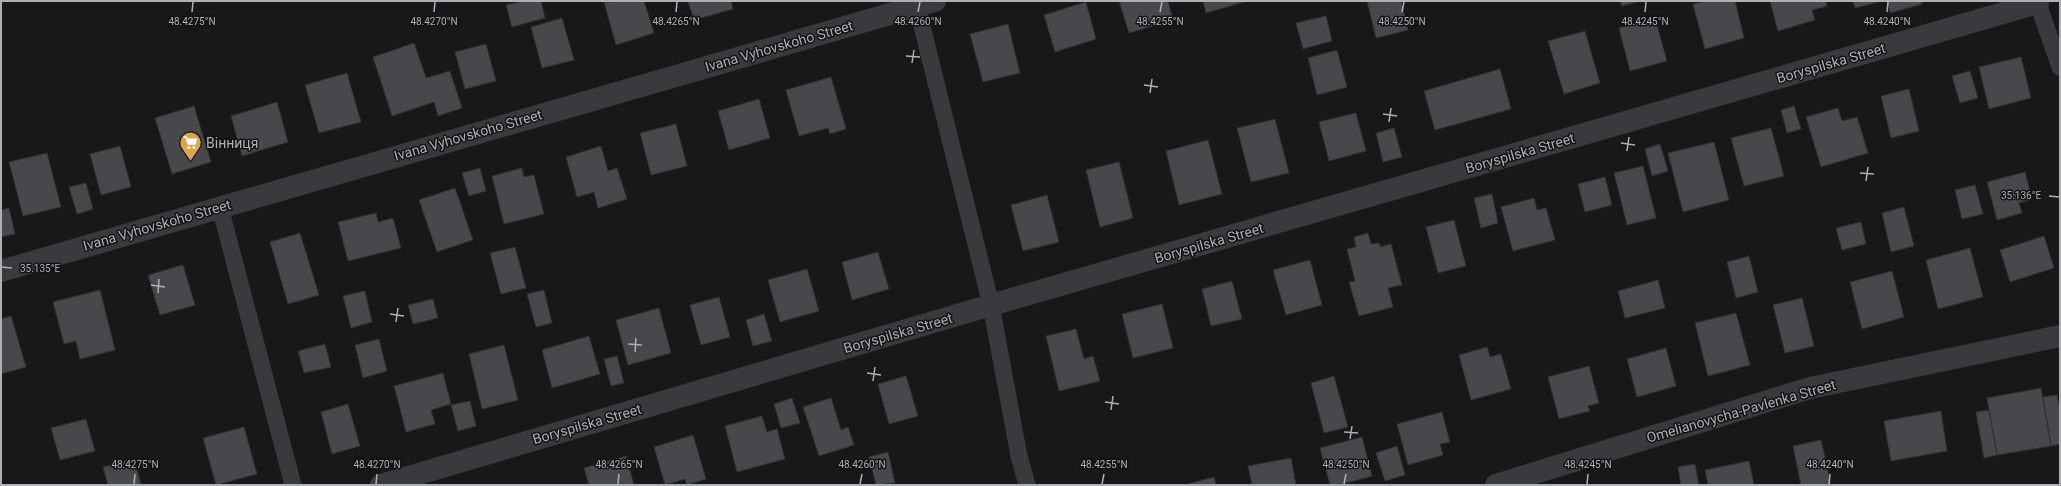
<svg xmlns="http://www.w3.org/2000/svg" width="2061" height="486" font-family="Roboto,sans-serif">
<style>
.building{fill:#47484b;stroke:#323235}
.lines{fill:none;stroke-linecap:round;stroke-linejoin:round}
.service{stroke:#393a3e;stroke-width:17}
.minor{stroke:#393a3e;stroke-width:22}
.ticks{fill:none;stroke:#acb0b7;stroke-width:1.5}
.labels{text-anchor:middle;dominant-baseline:central;stroke-width:3;stroke-linejoin:round;paint-order:stroke}
.street-label{font-size:14px;fill:#acb0b7;stroke:#131314}
.poi-label{font-size:14px;fill:#acb0b7;stroke:#131314;text-anchor:start}
.ticks-label{font-size:10px;text-anchor:middle;fill:#acb0b7;stroke:#131314;stroke-width:3;stroke-linejoin:round;paint-order:stroke}
</style>
<rect width="100%" height="100%" fill="#181819"/>
<path class="building" d="M523,1h18l4,17 -33,9 -6,-22z
M644,1l10,32 -38,12 -12,-43z
M688,1h43l2,8 -39,11z
M1119,1h49l5,19 -44,13z
M1203,1h44l-41,12z
M1367,1h34l7,29 -32,8z
M1620,1h21l-19,5z
M1707,1h28l9,37 -39,11 -12,-45z
M1770,1h56l1,5 -15,4 3,10 -37,11z
M1853,1h29l-27,7z
M1887,1h34l1,3 -32,9z
M1086,2l10,37 -41,13 -11,-37z
M1326,16l6,25 -29,8 -7,-26z
M562,18l12,42 -32,8 -11,-41z
M1655,18l12,43 -37,10 -11,-43z
M1008,24l12,49 -37,9 -13,-48z
M1585,31l15,52 -36,11 -16,-53z
M414,43l12,35 24,-7 12,37 -24,8 -4,-14 -42,14 -19,-59z
M486,44l10,37 -31,8 -10,-37z
M1337,50l10,37 -30,8 -9,-37z
M2021,57l10,41 -42,11 -10,-42z
M1500,69l11,40 -76,21 -11,-39z
M1970,71l8,27 -18,5 -8,-27z
M347,73l14,49 -42,11 -14,-48z
M831,77l15,52 -16,5 -2,-6 -29,8 -13,-46z
M1909,89l10,42 -28,7 -10,-42z
M759,99l11,39 -41,12 -11,-39z
M277,102l11,40 -46,14 -11,-40z
M194,106l17,56 -39,12 -17,-56z
M1794,106l7,23 -14,4 -6,-23z
M1838,108l4,13 15,-4 11,36 -47,14 -15,-50z
M1356,113l10,38 -37,10 -10,-39z
M1275,119l14,54 -38,9 -14,-54z
M676,124l11,42 -36,9 -11,-42z
M1394,128l8,29 -19,5 -7,-29z
M1771,128l13,48 -40,10 -13,-48z
M1208,140l14,54 -43,11 -13,-54z
M1714,142l15,58 -46,12 -15,-59z
M1660,144l8,27 -16,5 -7,-27z
M120,146l11,41 -30,8 -11,-41z
M601,146l7,25 9,-3 10,31 -29,9 -4,-16 -17,5 -11,-40z
M47,153l14,54 -38,9 -14,-54z
M1119,162l14,56 -33,9 -14,-57z
M1643,166l13,52 -29,7 -13,-52z
M480,168l6,23 -17,5 -7,-23z
M522,168l2,9 10,-2 10,39 -40,10 -12,-48z
M2025,172l7,27 -13,4 3,10 -25,7 -10,-38z
M1605,177l7,28 -27,7 -7,-28z
M86,183l7,26 -16,5 -8,-27z
M1975,185l8,29 -21,5 -7,-29z
M455,188l18,52 -36,12 -18,-52z
M1492,194l6,29 -17,5 -7,-30z
M1047,195l12,47 -36,9 -12,-46z
M1534,198l3,12 9,-2 9,32 -42,11 -12,-44z
M1904,207l10,39 -23,6 -9,-39z
M9,208l6,26 -14,3v-27z
M376,213l2,9 15,-4 8,30 -53,13 -10,-39z
M1454,220l12,46 -28,7 -12,-46z
M1861,222l5,22 -24,6 -6,-22z
M300,233l19,62 -31,9 -18,-62z
M1368,233l3,11 8,-1 1,4 11,-3 11,41 -14,3 5,19 -34,9 -10,-34 6,-1 -8,-32 9,-2 -2,-10z
M2044,236l10,32 -44,14 -10,-32z
M515,247l11,41 -25,6 -11,-41z
M1970,248l13,49 -45,12 -12,-49z
M878,252l11,37 -37,11 -10,-38z
M1749,256l9,36 -22,6 -9,-36z
M1310,260l12,45 -36,10 -13,-45z
M183,265l12,40 -35,10 -12,-40z
M807,269l12,42 -39,11 -12,-42z
M1892,271l12,46 -42,12 -12,-47z
M1658,280l7,28 -40,10 -7,-27z
M1232,281l10,38 -31,7 -9,-37z
M100,290l15,60 -35,9 -4,-18 -12,3 -11,-42z
M544,290l8,33 -16,4 -9,-33z
M365,291l7,31 -21,6 -8,-32z
M719,297l11,40 -29,8 -11,-40z
M1802,298l12,48 -29,7 -12,-48z
M433,299l5,19 -25,6 -5,-19z
M1162,304l11,44 -40,10 -11,-44z
M659,308l12,45 -43,12 -12,-45z
M1736,313l14,52 -42,11 -13,-53z
M764,314l8,27 -19,5 -7,-26z
M11,316l15,51 -25,7v-55z
M1076,329l8,30 9,-3 7,25 -41,10 -13,-55z
M589,336l11,38 -48,14 -10,-38z
M379,339l8,32 -24,7 -8,-33z
M325,344l6,23 -27,6 -6,-22z
M504,345l14,55 -36,9 -13,-55z
M1487,347l3,10 11,-3 10,35 -40,11 -12,-45z
M1666,348l10,38 -39,11 -10,-38z
M617,356l7,27 -13,3 -7,-27z
M1589,366l10,37 -11,3 2,5 -31,8 -11,-42z
M443,373l8,31 -20,6 4,14 -29,8 -12,-46z
M906,376l12,40 -29,8 -11,-40z
M1334,376l14,51 -24,6 -13,-50z
M2041,388l10,58 -54,9 -10,-57z
M2057,395l3,16v33l-9,2 -8,-49z
M792,398l8,25 -19,5 -7,-24z
M831,398l10,32 7,-3 6,18 -35,11 -16,-49z
M470,401l6,25 -18,5 -7,-26z
M348,404l12,42 -28,8 -11,-42z
M1989,410l8,45 -13,3 -8,-46z
M1941,411l6,40 -56,10 -7,-40z
M1442,412l8,30 -10,2 3,11 -35,10 -11,-41z
M762,416l5,16 10,-3 8,30 -48,13 -12,-46z
M86,419l9,32 -35,9 -9,-32z
M244,427l13,47 -41,11 -13,-47z
M693,435l13,44 -19,6 -2,-6 -20,6 -11,-38z
M1362,437l10,39 -33,9h-9l-10,-37z
M1821,440l10,45h-30l-8,-39z
M1397,446l8,29 -20,6 -9,-28z
M888,452l7,31 -19,2 -7,-28z
M626,456l8,29h-45l-5,-17z
M1291,458l5,27h-44l-4,-19z
M134,459l7,26h-33l-5,-18z
M1749,461l5,24h-46l-3,-15z
M1695,464l4,21h-18l-3,-18z
M1214,477l2,8h-32z"/>
<g class="lines">
<path class="service" d="M2037,1l23,66
M917,6l74,299 28,151 8,29
M220,207l73,278"/>
<path class="minor" d="M1,271l934,-270
M381,485l610,-180 1047,-302
M1496,485l314,-97 250,-52"/>
</g>
<path class="ticks" d="M192,12l1,-10M434,12l1,-10M676,12l1,-10M918,12l2,-10M1160,12l2,-10M1402,12l2,-10M1645,12l1,-10M1887,12l1,-10M906,56l14,1M912,63l2,-13M1144,85l14,2M1150,93l2,-14M1383,114l14,2M1389,122l2,-14M1621,143l14,2M1627,151l2,-14M1860,173l14,1M1866,181l2,-14M2049,196l10,1M2,267l10,1M151,285l14,2M158,293l1,-14M390,314l14,2M396,322l2,-14M628,344l14,1M635,352l1,-14M867,373l14,2M873,381l2,-14M1105,402l14,2M1111,410l2,-14M1344,432l14,1M1350,439l2,-13M134,484l1,-10M376,484l1,-10M618,484l1,-10M860,484l2,-10M1102,484l2,-10M1344,484l2,-10M1587,484l1,-10M1829,484l1,-10"/>
<defs>
<symbol id="supermarket-pin" viewBox="-11 -11 22 30"><path d="M0 17L-7.5 6A9.5 9.5 0 1 1 7.5 6Z" fill="#dba54e" stroke="#131314"/><path d="M-6-5.5h2.5l.6 2H6L4.5 2H-2.5L-4.4-4H-6ZM-1.5 3.2a1.3 1.3 0 1 0 .1 0ZM3 3.2a1.3 1.3 0 1 0 .1 0Z" fill="#fff"/></symbol>
</defs>
<g fill-rule="evenodd">
<use href="#supermarket-pin" x="178" y="130" width="25" height="34"/>
</g>
<g class="labels">
<g class="street-label">
<text transform="translate(779 46) rotate(-16)">Ivana Vyhovskoho Street</text>
<text transform="translate(1831 63) rotate(-16)">Boryspilska Street</text>
<text transform="translate(468 135) rotate(-16)">Ivana Vyhovskoho Street</text>
<text transform="translate(1520 153) rotate(-16)">Boryspilska Street</text>
<text transform="translate(157 225) rotate(-16)">Ivana Vyhovskoho Street</text>
<text transform="translate(1209 243) rotate(-16)">Boryspilska Street</text>
<text transform="translate(898 333) rotate(-16)">Boryspilska Street</text>
<text transform="translate(1741 411) rotate(-16)">Omelianovycha-Pavlenka Street</text>
<text transform="translate(587 424) rotate(-16)">Boryspilska Street</text>
</g>
<g class="poi-label">
<text x="206" y="143">Вінниця</text>
</g>
</g>
<g class="ticks-label">
<text x="192" y="25">48.4275°N</text>
<text x="434" y="25">48.4270°N</text>
<text x="676" y="25">48.4265°N</text>
<text x="918" y="25">48.4260°N</text>
<text x="1160" y="25">48.4255°N</text>
<text x="1402" y="25">48.4250°N</text>
<text x="1645" y="25">48.4245°N</text>
<text x="1887" y="25">48.4240°N</text>
<text x="2021" y="199">35.136°E</text>
<text x="40" y="272">35.135°E</text>
<text x="135" y="468">48.4275°N</text>
<text x="377" y="468">48.4270°N</text>
<text x="619" y="468">48.4265°N</text>
<text x="862" y="468">48.4260°N</text>
<text x="1104" y="468">48.4255°N</text>
<text x="1346" y="468">48.4250°N</text>
<text x="1588" y="468">48.4245°N</text>
<text x="1830" y="468">48.4240°N</text>
</g>
<rect width="2061" height="486" fill="none" stroke="#acb0b7" stroke-width="4"/>
</svg>
